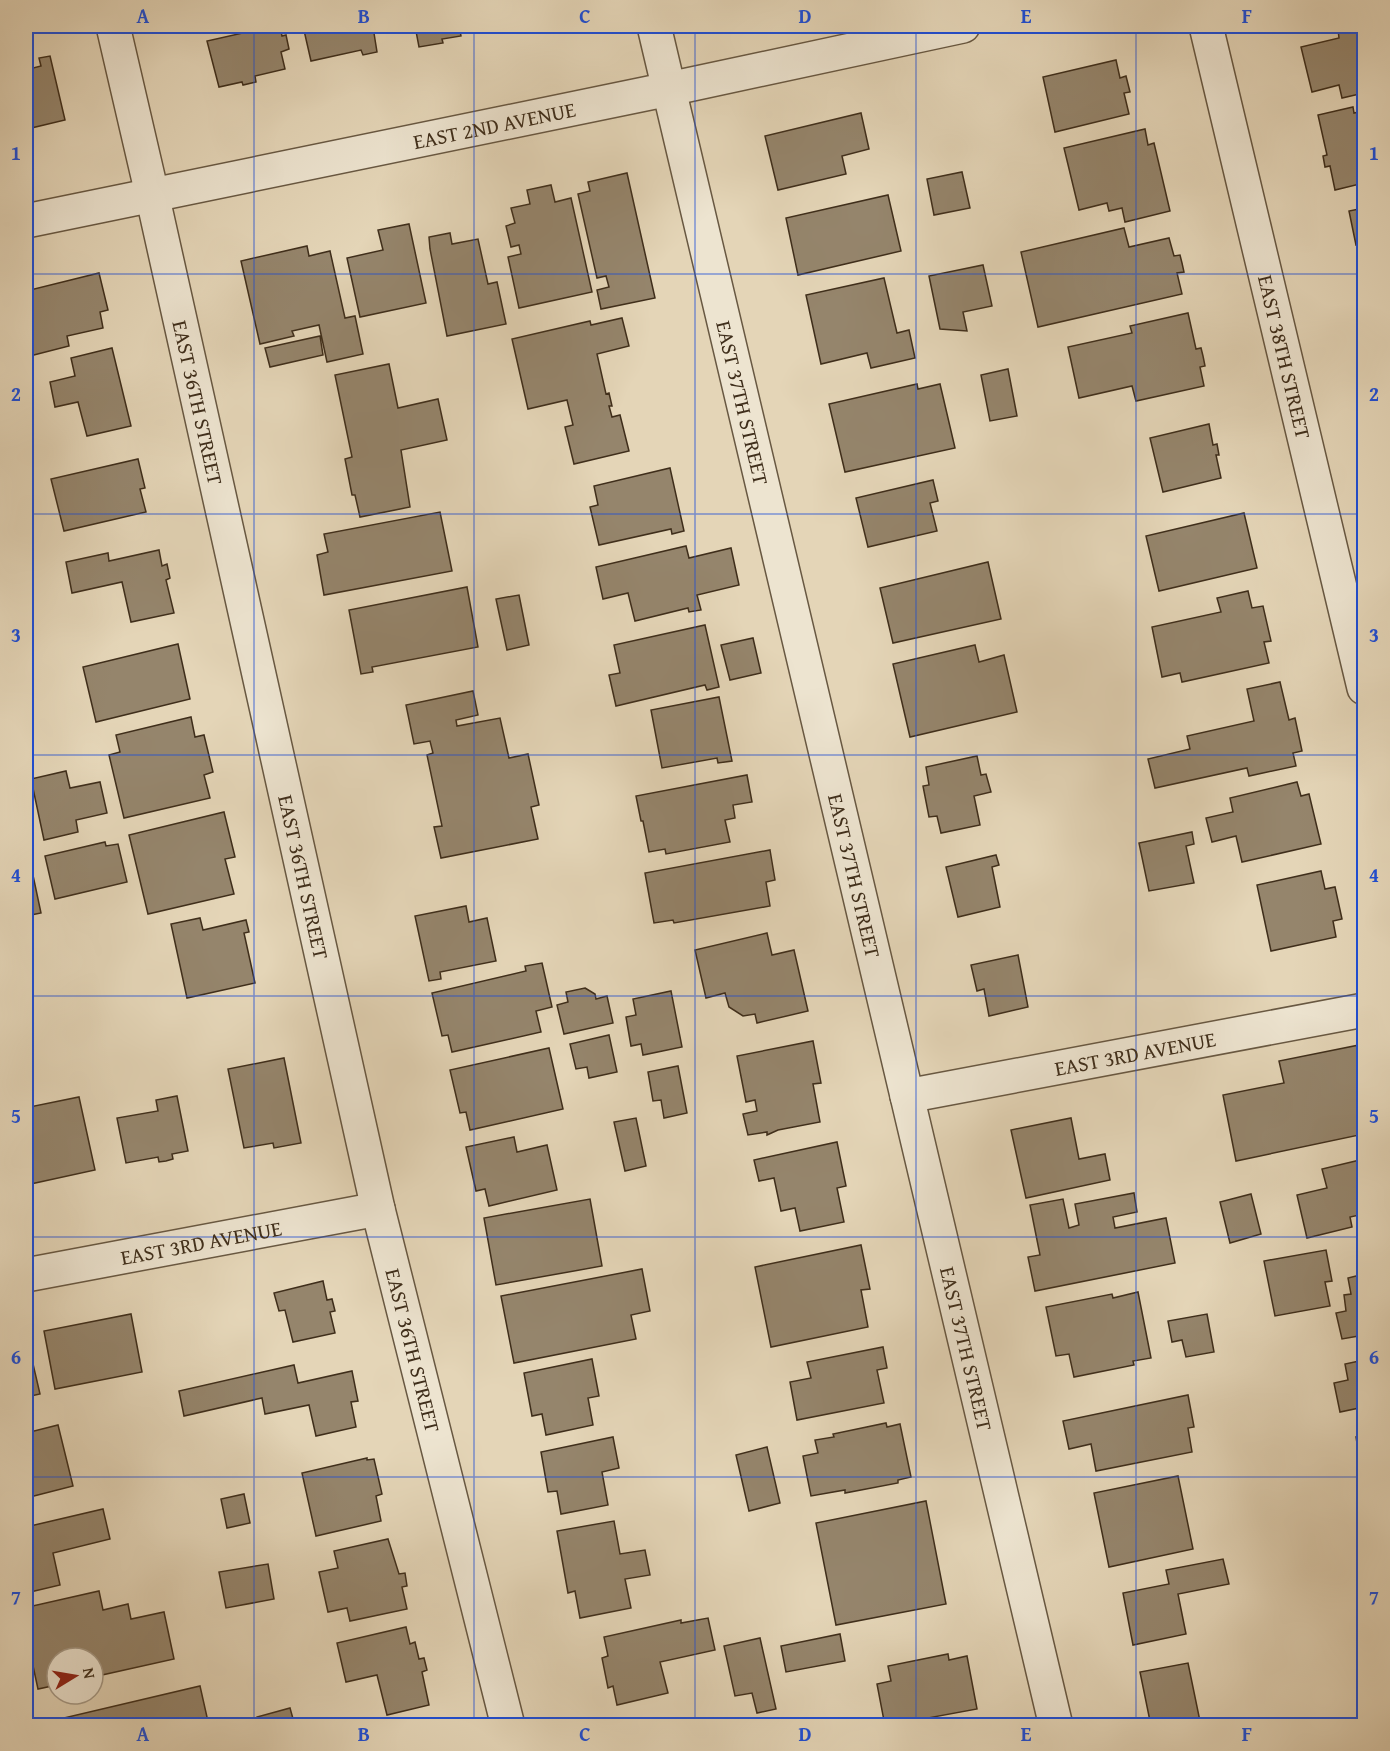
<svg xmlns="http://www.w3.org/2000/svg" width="1390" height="1751" font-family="'Gentium Book Plus',serif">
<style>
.building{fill:#95856c;stroke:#3f2e1b;stroke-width:1.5}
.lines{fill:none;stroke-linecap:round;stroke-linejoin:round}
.minor-casing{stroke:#685842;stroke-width:36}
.minor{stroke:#ede4d0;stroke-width:33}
.grid{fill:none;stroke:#1d4ed8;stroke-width:1.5;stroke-opacity:0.55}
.labels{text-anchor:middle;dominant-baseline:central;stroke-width:5;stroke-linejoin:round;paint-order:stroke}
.street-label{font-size:21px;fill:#3f2e1b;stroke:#ede4d0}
.neatline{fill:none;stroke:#1d4ed8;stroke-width:2}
.grid-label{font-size:20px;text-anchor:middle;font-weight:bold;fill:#1d4ed8}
</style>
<rect width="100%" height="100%" fill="#e4d5b7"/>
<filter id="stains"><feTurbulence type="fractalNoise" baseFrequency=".00333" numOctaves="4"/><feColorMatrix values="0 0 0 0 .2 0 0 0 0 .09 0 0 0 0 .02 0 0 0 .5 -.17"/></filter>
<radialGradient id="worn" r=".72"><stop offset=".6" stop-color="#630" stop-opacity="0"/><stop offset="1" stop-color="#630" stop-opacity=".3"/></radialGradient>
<path class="building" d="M274,26l1,2 5,-1 2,9 4,-1 3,14 -8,3 4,17 -30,7 1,6 -13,3 -1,-3 -23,5 -12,-46z
M303,26h77l-7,1 4,25 -14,3 -2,-5 -50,11z
M415,26h68l-23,5 1,5 -19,3 1,4 -24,4z
M1364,26v67l-22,5 -3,-13 -27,7 -11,-45 38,-9 -1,-8z
M50,56l15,64 -38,9 -1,-3v-53l7,-2v-3l8,-2 -2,-8z
M1116,60l4,18 6,-2 4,16 -6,1 5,21 -74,18 -12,-55z
M1353,107l1,6 10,-2v72l-29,7 -5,-24 -5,1 -2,-11 4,-1 -9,-40z
M861,113l8,36 -27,7 4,18 -68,16 -13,-54z
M1145,129l3,16 6,-2 16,68 -45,11 -3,-14 -13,3 -2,-8 -28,7 -15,-62z
M962,172l8,36 -36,7 -7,-36z
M627,173l28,125 -54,11 -4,-19 12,-3 -3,-11 -9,2 -19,-84 12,-3 -2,-9z
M551,185l4,17 16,-4 21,94 -73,16 -11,-51 13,-3 -2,-9 -8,2 -5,-21 9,-3 -4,-15 19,-4 -3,-14z
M888,195l13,56 -103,24 -12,-57z
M1364,208v35l-8,2 -7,-34z
M409,224l17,79 -66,14 -13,-59 36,-8 -5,-20z
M1124,228l5,19 40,-9 5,18 6,-1 2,8 2,9 -7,1 5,21 -144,33 -17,-75z
M450,233l2,11 26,-5 10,45 9,-2 9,42 -59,12 -17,-87 -1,-12z
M307,246l2,10 21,-5 15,67 10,-2 8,38 -36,8 -8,-37 -27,6 2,5 -34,8 -19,-83z
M983,265l9,41 -29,6 4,19 -27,-2 -11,-53z
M99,273l9,37 -8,2 3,16 -36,8 2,10 -43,11v-66z
M884,278l13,55 12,-3 6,28 -44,10 -4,-15 -46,11 -15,-69z
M1188,313l8,36 5,-1 2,8 2,10 -5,1 4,19 -68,15 -4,-15 -53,12 -11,-51 64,-14 -2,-7z
M622,318l7,28 -32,8 9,40 3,-1 3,13h-3l3,11 8,-2 9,36 -55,13 -9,-37 8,-2 -6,-25 -39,9 -16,-70 78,-18 1,4z
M320,336l3,19 -53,12 -5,-19z
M112,348l19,78 -44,10 -9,-34 -23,5 -5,-25 25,-6 -4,-18z
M389,364l9,44 40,-9 9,41 -46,10 9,57 -50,10 -5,-22h-3l-7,-36 7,-2 -17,-82z
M1008,369l9,47 -27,5 -9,-46z
M917,384l1,5 22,-5 15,64 -110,24 -16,-68z
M1209,424l4,21 4,-1 2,11h-3l5,23 -58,14 -13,-54z
M138,459l7,29 -5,1 6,23 -82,19 -13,-52z
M670,468l14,63 -12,3 -1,-5 -72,16 -9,-38 8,-2 -4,-19z
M933,480l5,21 -8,2 7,28 -69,16 -12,-49z
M440,512l12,59 -128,24 -7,-40 11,-3 -4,-18z
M1244,513l13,55 -98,23 -13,-55z
M686,546l3,12 42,-10 8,37 -42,10 4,15 -12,2 -1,-4 -53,13 -7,-28 -25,6 -7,-32z
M159,550l3,16 5,-2 3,14 -4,2 8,33 -43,9 -9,-40 -50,11 -6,-31 42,-9 1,8z
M988,562l13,57 -108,24 -13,-55z
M467,587l11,60 -106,20 1,5 -12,2 -12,-64z
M1248,591l4,17 11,-2 8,35 -7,1 5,21 -87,19 -2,-9 -18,4 -10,-50 69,-15 -4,-14z
M519,595l10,50 -22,5 -11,-51z
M705,625l14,62 -12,3 -2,-5 -89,21 -7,-31 11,-2 -6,-28z
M753,638l8,35 -31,7 -9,-35z
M178,644l12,55 -94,23 -13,-55z
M975,645l4,17 25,-7 13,57 -107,25 -17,-73z
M1280,682l9,38 6,-2 7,33 -9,2 3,13 -47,10 -2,-8 -92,20 -7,-29 42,-10 -3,-13 67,-15 -7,-32z
M473,691l5,24 -22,5 1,6 43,-8 9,40 19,-4 11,51 -8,2 7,32 -97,19 -7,-31 8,-1 -15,-71 6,-2 -3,-12 -16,3 -8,-39z
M719,697l13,64 -14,2 -1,-5 -55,10 -11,-58z
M191,717l4,20 9,-2 9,37 -9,3 6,23 -86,20 -15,-63 11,-3 -4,-17z
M977,756l4,19 5,-1 5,18 -17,4 6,29 -39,8 -4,-17 -8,1 -6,-31 6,-1 -3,-18z
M66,771l4,17 30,-6 7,31 -31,7 2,12 -34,8 -13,-61z
M747,775l5,27 -19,3 2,13 -10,2 5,22 -64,12 -1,-5 -16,3 -6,-31h-2l-5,-25z
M1297,782l4,14 8,-2 12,50 -79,18 -6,-26 -24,6 -6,-24 27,-6 -3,-14z
M224,812l11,45 -10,2 9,35 -86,20 -19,-79z
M1192,832l2,12 -8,2 8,37 -45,8 -10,-48z
M105,842l1,4 12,-2 9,38 -72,17 -10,-43z
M770,850l5,30 -9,2 4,24 -96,17 -1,-3 -19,3 -9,-50z
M996,855l3,10 -7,2 8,40 -42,10 -12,-50z
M31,866l10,47 -15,3v-48z
M1321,871l4,18 10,-2 7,32 -9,2 3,16 -65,14 -14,-66z
M466,906l3,16 18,-4 9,43 -56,11 1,7 -12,2 -14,-65z
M200,918l3,12 43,-10 3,12 -5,1 11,50 -68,15 -16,-74z
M767,933l5,22 22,-5 14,61 -51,12 -2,-9 -12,2 -14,-9 -4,-14 -19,5 -11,-48z
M1018,955l10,52 -39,9 -5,-27 -7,2 -6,-26z
M542,963l10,44 -16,4 5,21 -89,20 -4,-17 -6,1 -10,-43 94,-22 -1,-5z
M585,988l10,6 1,5 11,-3 6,27 -49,11 -7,-29 11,-3 -2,-10z
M671,991l11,56 -39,8 -2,-11 -10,2 -5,-29 10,-2 -3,-16z
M609,1035l8,37 -28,6 -2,-11 -11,2 -6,-25z
M813,1041l8,42 -8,1 7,38 -42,8 -11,5v-3l-19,3 -5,-21 14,-3 -2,-11 -9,2 -9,-46z
M1364,1044v90l-128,27 -13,-66 61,-12 -5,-22z
M549,1048l14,61 -93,21 -4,-18 -6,1 -10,-43z
M284,1058l17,85 -27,5 -1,-5 -29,5 -16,-79z
M678,1066l9,47 -23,5 -3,-18 -8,1 -5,-29z
M177,1096l11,55 -16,3 1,5 -7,2 -7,1 -1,-5 -32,6 -9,-45 41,-7 -2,-11z
M79,1097l16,73 -69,15v-84l2,-1 2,7z
M636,1118l10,48 -21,5 -11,-49z
M1071,1118l8,41 26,-5 5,26 -84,18 -15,-68z
M514,1137l3,15 30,-7 10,45 -68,16 -4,-17 -9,2 -10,-44z
M837,1142l9,44 -9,2 7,34 -44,9 -5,-23 -14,3 -7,-33 -15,3 -5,-21z
M1364,1159v55l-14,3 2,10 -45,11 -10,-43 30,-7 -5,-19z
M1134,1193l3,19 -24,5 2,11 51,-10 9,45 -140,28 -7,-34 12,-2 -10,-50 33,-6 6,29 10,-3 -4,-21z
M1251,1194l10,40 -31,9 -10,-41z
M590,1199l12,67 -106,19 -12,-67z
M861,1245l9,44 -9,1 7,37 -97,20 -16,-80z
M1326,1250l6,31 -7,1 5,24 -55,10 -11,-55z
M642,1269l8,42 -19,4 5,24 -122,24 -13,-67z
M1364,1274v61l-22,4 -6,-26 10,-2 -2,-16 7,-1 -3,-16z
M323,1281l4,19 5,-1 3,12 -5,1 5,21 -42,9 -8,-32 -6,1 -5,-18z
M1138,1292l13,66 -18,3 1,4 -60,12 -5,-23 -13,2 -10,-49 66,-13 1,4z
M131,1314l11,58 -87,17 -11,-58z
M1207,1314l7,38 -28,5 -4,-17 -10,2 -4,-21z
M883,1347l4,21 -10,2 7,33 -87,17 -7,-38 21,-4 -4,-16z
M592,1359l7,37 -11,2 5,27 -47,10 -4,-21 -10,2 -8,-43z
M1364,1360v52v-5l-24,5 -6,-29 14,-3 -3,-16z
M33,1364l7,30 -14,3v-32z
M294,1365l4,18 54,-12 6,30 -7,1 5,25 -40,9 -7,-31 -44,9 -3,-16 -78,18 -5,-25z
M1188,1395l6,32 -6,1 4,24 -96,19 -5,-27 -22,5 -6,-28z
M886,1423l1,4 13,-3 11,53 -13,3v3l-53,10v-3l-34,6 -8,-40 15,-3 -3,-13 19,-3 -1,-3z
M58,1425l15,61 -47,12v-65z
M1364,1436v51l-8,-50z
M613,1437l6,31 -17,4 6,33 -47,9 -4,-23 -9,1 -7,-40z
M767,1447l13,56 -31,8 -13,-56z
M367,1458v2l7,-1 8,35 -6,2 5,25 -65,15 -14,-63z
M1178,1476l15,73 -84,18 -15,-74z
M244,1494l6,29 -23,5 -6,-29z
M926,1501l20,103 -110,21 -20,-102z
M103,1509l7,30 -57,14 7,32 -34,8v-66z
M614,1521l6,33 25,-4 5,25 -25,4 6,29 -51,10 -5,-27 -7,2 -11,-62z
M388,1539l11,35 6,-1 2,13 -5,1 5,22 -57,12 -3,-13 -19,4 -9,-40 19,-4 -4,-17z
M1223,1559l6,25 -51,10 8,40 -53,11 -10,-52 46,-9 -3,-14z
M268,1564l6,35 -48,9 -7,-36z
M99,1591l4,19 25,-6 3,15 33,-7 10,47 -81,18v-19h-36v27l-19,4 -8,-37 -4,1v-27l6,-2 -4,-17z
M708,1618l7,32 -55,12 8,31 -51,12 -4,-19 -5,2 -6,-30 6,-2 -4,-19 77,-17v3z
M406,1627l4,17 5,-2 4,17 5,-1 3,12 -5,2 7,33 -42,10 -10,-40 -31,7 -9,-39z
M840,1634l5,27 -59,11 -5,-26z
M760,1638l16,71 -19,4 -5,-20 -17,3 -11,-50z
M948,1654l1,6 18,-4 10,53 -92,17 -8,-42 14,-3 -3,-15z
M1188,1663l13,63h-50l-11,-54z
M200,1686l9,40h-157l-1,-5z
M290,1708l5,18h-36l-2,-9z"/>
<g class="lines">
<defs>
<g id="minor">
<path id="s1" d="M113,26l39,168 226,1015 130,517"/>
<path id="s2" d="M654,26l402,1700"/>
<path id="s3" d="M1206,26l158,662"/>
<path id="s4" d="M26,221l643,-132 294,-63"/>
<path id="s5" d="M907,1096l457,-86"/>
<path id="s6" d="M26,1275l352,-66"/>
</g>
</defs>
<use href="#minor" class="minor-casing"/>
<use href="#minor" class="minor"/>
</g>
<path class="grid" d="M254,26v1700M474,26v1700M695,26v1700M916,26v1700M1136,26v1700M26,274h1338M26,514h1338M26,755h1338M26,996h1338M26,1237h1338M26,1477h1338"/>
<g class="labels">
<g class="street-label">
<text stroke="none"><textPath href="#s4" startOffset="478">EAST 2ND AVENUE</textPath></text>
<text stroke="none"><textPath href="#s3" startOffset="340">EAST 38TH STREET</textPath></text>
<text stroke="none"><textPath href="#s1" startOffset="386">EAST 36TH STREET</textPath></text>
<text stroke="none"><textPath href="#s2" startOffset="387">EAST 37TH STREET</textPath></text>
<text stroke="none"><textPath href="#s2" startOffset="873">EAST 37TH STREET</textPath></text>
<text stroke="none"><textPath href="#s1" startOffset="872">EAST 36TH STREET</textPath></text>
<text stroke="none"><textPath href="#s5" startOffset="232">EAST 3RD AVENUE</textPath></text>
<text stroke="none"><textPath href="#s6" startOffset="178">EAST 3RD AVENUE</textPath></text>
<text stroke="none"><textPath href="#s2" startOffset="1359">EAST 37TH STREET</textPath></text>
<text stroke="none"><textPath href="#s1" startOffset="1358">EAST 36TH STREET</textPath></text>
</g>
</g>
<rect width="1390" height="1751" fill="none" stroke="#e4d5b7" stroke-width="66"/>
<g transform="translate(75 1676) rotate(79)"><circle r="28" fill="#ede4d0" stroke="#a79b88" stroke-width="1.5"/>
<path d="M0-4.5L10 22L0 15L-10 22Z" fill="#8f2418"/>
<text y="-9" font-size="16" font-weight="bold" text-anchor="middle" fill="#3f2e1b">N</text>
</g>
<rect x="33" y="33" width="1324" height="1685" class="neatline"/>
<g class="grid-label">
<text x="143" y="23">A</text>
<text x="364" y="23">B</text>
<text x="585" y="23">C</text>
<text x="805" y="23">D</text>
<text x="1026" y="23">E</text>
<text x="1247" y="23">F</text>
<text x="16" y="160">1</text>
<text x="1374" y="160">1</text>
<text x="16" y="401">2</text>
<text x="1374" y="401">2</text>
<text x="16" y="642">3</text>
<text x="1374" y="642">3</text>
<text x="16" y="882">4</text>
<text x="1374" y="882">4</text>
<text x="16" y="1123">5</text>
<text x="1374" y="1123">5</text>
<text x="16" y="1364">6</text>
<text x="1374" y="1364">6</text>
<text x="16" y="1604">7</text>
<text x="1374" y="1604">7</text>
<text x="143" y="1741">A</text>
<text x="364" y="1741">B</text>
<text x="585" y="1741">C</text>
<text x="805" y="1741">D</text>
<text x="1026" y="1741">E</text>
<text x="1247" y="1741">F</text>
</g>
<rect width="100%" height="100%" filter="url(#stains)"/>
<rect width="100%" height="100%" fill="url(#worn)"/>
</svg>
